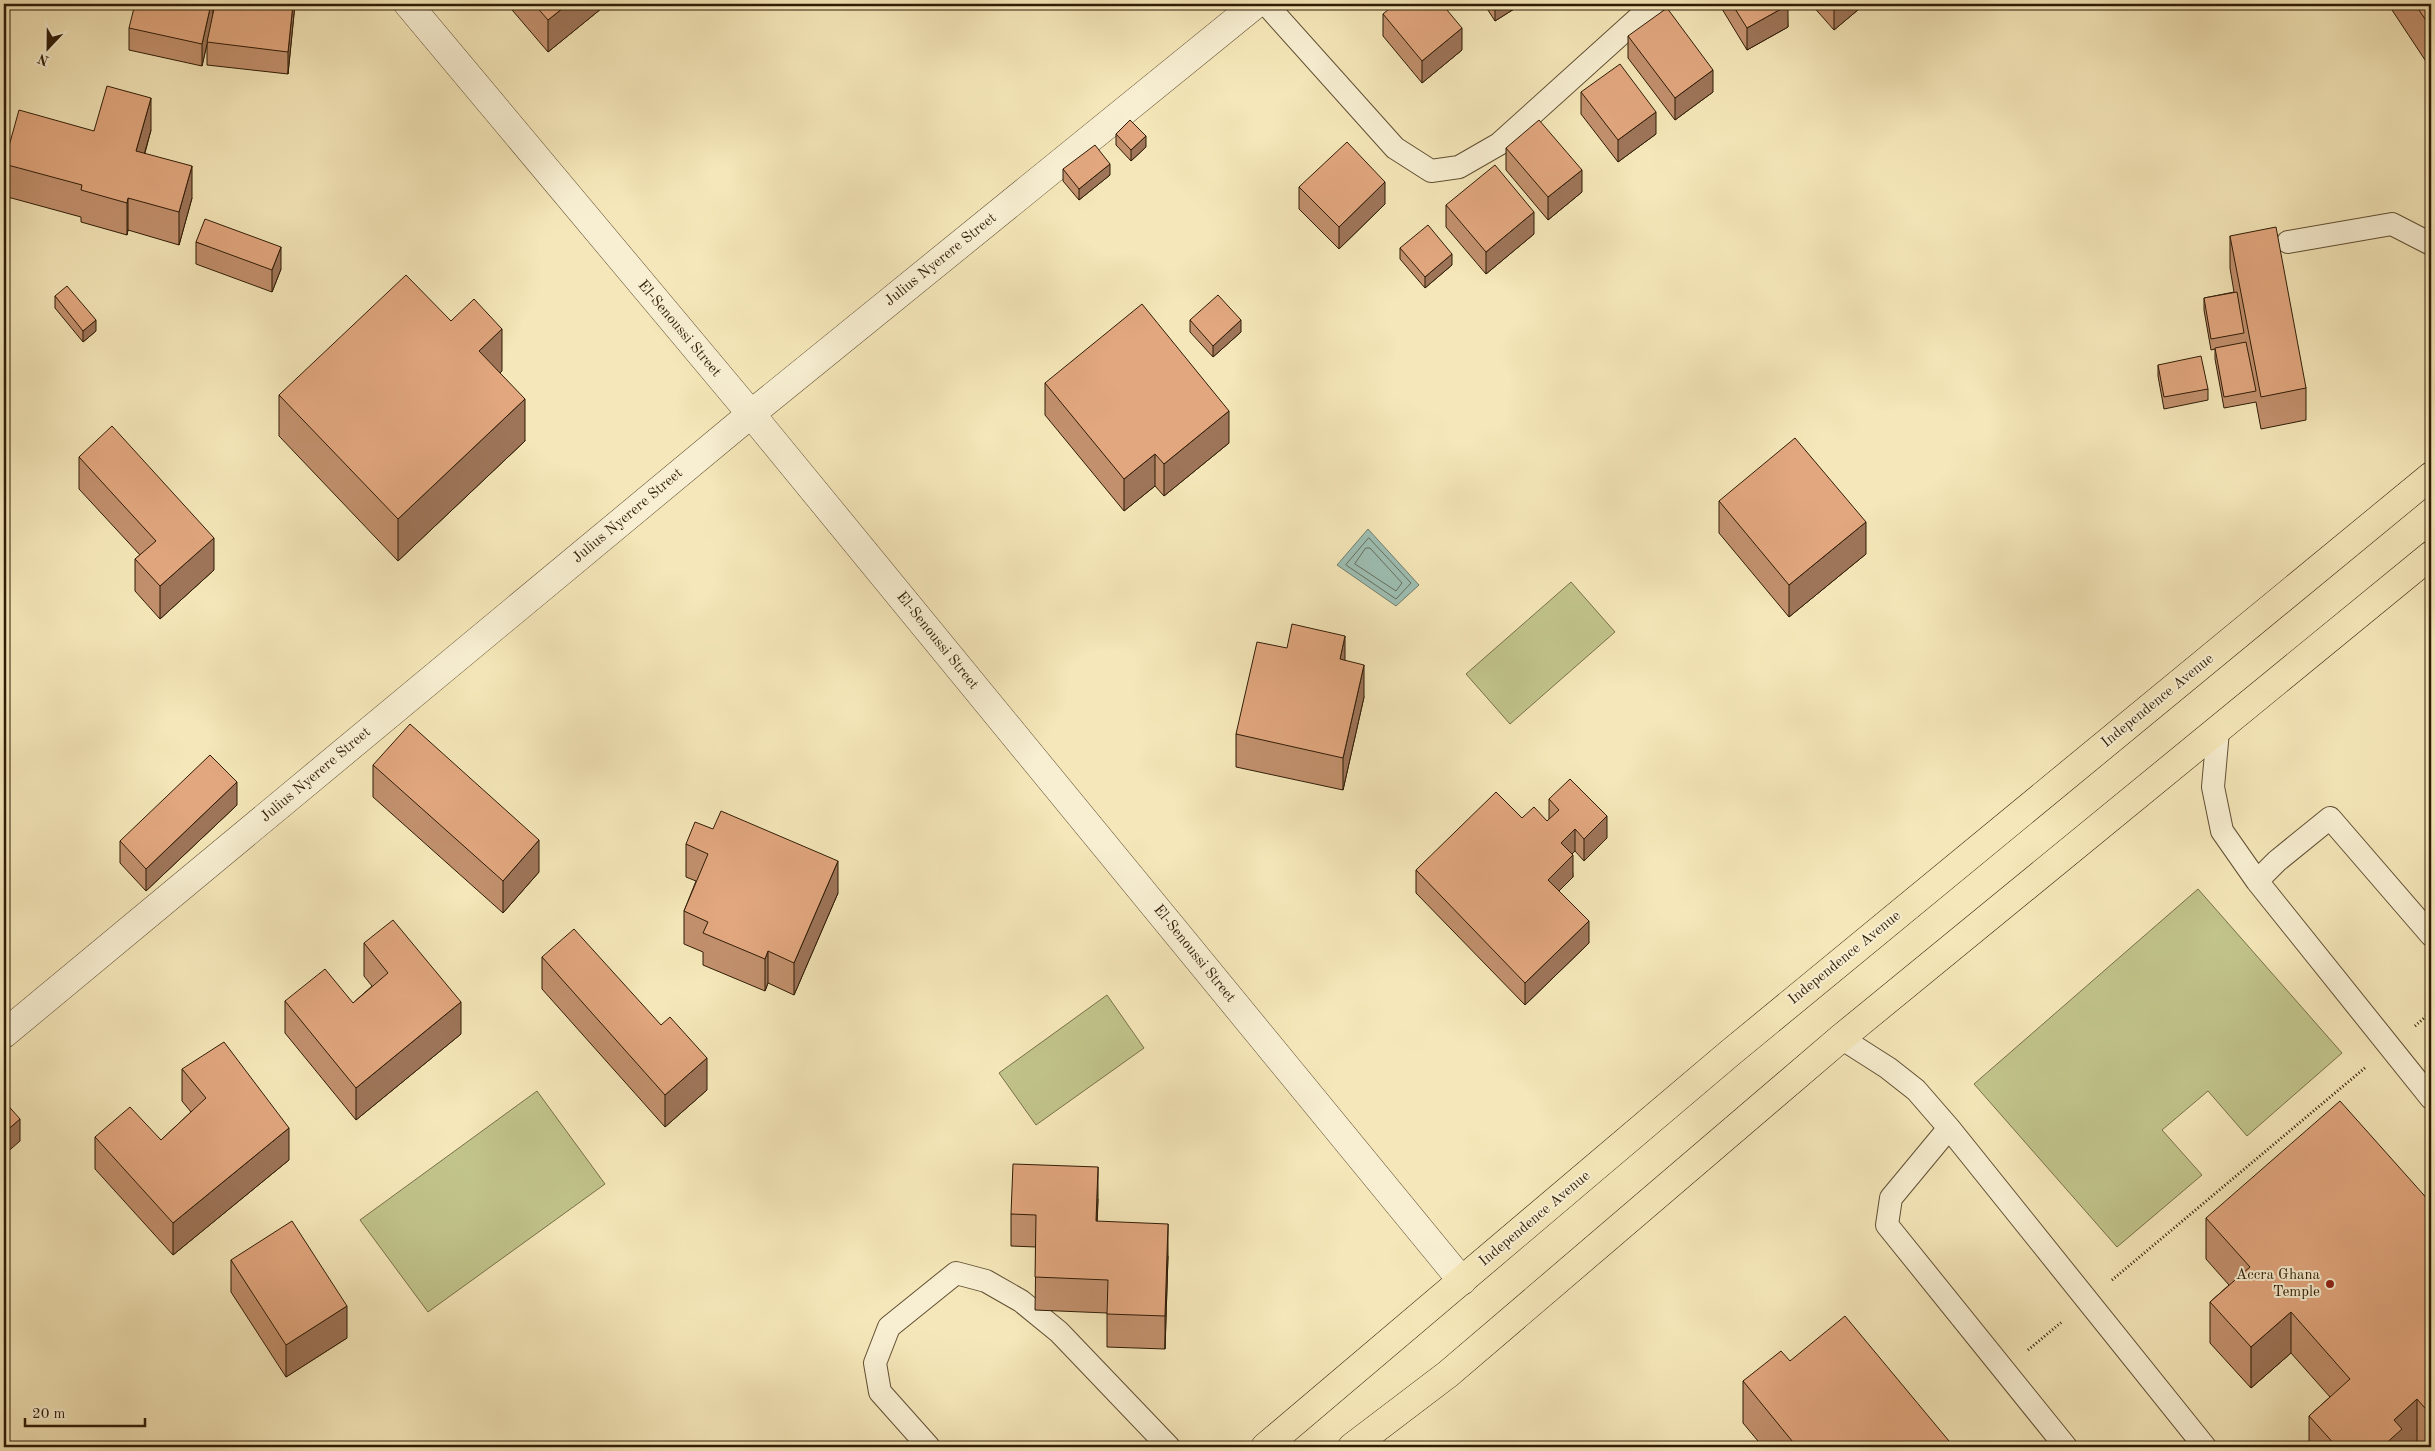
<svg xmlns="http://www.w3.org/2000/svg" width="2435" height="1451" font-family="'Old Standard TT',serif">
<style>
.green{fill:#c1c48b;stroke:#787048}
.water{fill:#9dbfb4;stroke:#717e6e}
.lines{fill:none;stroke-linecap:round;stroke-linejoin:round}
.shore{stroke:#666e5d;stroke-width:1}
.service-casing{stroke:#604f33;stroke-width:24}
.minor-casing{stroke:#604f33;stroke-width:29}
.primary-casing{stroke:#2f1c06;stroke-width:29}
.path{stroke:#2f1c06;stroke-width:3;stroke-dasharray:1 2.5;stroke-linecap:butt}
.service{stroke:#f8efd2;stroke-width:22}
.minor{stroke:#f8efd2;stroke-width:28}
.primary{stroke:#f5e7b9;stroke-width:28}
.wall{fill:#c2906d;stroke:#2f1c06}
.shaded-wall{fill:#9e7559;stroke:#2f1c06}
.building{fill:#e2a77f;stroke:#2f1c06}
.poi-dot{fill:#8f2418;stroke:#f8efd2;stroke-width:2}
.labels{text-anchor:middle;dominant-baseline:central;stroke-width:4;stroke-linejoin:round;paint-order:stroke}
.street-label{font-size:15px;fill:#2f1c06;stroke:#f8efd2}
.poi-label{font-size:15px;fill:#2f1c06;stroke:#f8efd2;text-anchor:end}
</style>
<rect width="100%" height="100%" fill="#f5e7b9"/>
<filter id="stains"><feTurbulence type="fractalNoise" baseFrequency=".004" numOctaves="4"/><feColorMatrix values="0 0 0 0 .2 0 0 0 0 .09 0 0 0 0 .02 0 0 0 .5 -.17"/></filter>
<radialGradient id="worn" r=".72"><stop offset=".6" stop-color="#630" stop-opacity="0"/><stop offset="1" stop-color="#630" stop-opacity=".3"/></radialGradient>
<path class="green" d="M1571,582l44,50 -105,92 -44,-50z
M2198,889l144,164 -95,83 -39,-45 -46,39 40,45 -85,72 -143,-163z
M1107,995l37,53 -108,77 -37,-52z
M537,1091l68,93 -177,128 -68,-92z"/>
<path class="water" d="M1368,529l51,56 -23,21 -59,-41z"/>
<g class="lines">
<path class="shore" d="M1369,538l42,45 -15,16 -50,-34z
M1366,548h4l32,35 -6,8 -41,-27z"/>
<defs>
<path id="service" d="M1266,4l129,144 36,23 28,-4 40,-23 155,-140
M2288,242l104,-18 39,20
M2218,731l-5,56 9,44 35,50 174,217
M2257,881l20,-20 53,-43 101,117
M1841,1038l47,30 28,22 33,38 256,319
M1949,1128l-58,70 -4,27 179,222
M929,1447l-49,-55 -5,-29 14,-36 67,-54 30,8 35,20 38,31 110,115"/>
<path id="minor" d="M408,4l343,410 711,867
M4,1034l747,-620 505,-410"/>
<path id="primary" d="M1265,1447l465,-394 701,-577
M1352,1447l96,-73 393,-336 590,-483"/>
</defs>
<use href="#service" class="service-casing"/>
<use href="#minor" class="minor-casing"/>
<use href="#primary" class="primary-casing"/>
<path class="path" d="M2415,1026l16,-14
M2112,1280l254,-213
M2028,1350l35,-29"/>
<use href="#service" class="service"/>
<use href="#minor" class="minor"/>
<use href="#primary" class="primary"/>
</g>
<path class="wall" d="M213,4v11l2,-11h80l-7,70 -81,-9v-23l2,-8 -7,32 -73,-16v-22z
M507,4h100l-59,48z
M1484,4h38l-27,17z
M1719,4h68l1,23 -41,23z
M1811,4h54l-31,26z
M2388,4h43v65z
M1383,14l79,36 -40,33 -39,-47z
M1628,36l85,56 -38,28 -47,-62z
M1581,92l75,42 -38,28 -37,-48z
M151,130l-6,23 47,45 -13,47 -51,-15 -1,5 -46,-13v-5l-77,-21v-32l90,-33z
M1116,134l30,13 -15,14 -15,-16z
M1506,148l76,44 -34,28 -42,-50z
M1063,169l47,6 -31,25 -16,-19z
M1299,187l86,17 -46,45 -40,-40z
M1446,205l88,29 -48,40 -40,-47z
M2230,236l76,152v32l-45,9 -5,-27 -32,6 -9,-49v-10l-4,1 -7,-40v-12l30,-6 -4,-24z
M196,242l85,27 -9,23 -76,-28z
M1400,248l52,17 -27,23 -25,-29z
M55,296l41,35 -13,11 -28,-34z
M1190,320l51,12 -28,25 -23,-25z
M451,321l51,50 -2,2 25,68 -127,120 -119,-125v-41z
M2158,365l50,24v11l-44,9 -6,-33z
M1045,383l184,60 -65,53 -9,-10 -31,25 -79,-96z
M79,457l135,113 -54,49 -25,-28v-32l5,-4 -61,-66z
M1719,501l147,53 -77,63 -70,-84z
M1345,660l19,37 -21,93 -107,-23v-33z
M373,765l166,107 -36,41 -130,-116z
M1549,799l58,39 -23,23 -9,-10 -4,3 2,23 -14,14 30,52 -64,62 -109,-112v-23l106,-52 25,3 2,-2z
M237,805l-91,86 -26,-28v-22z
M686,844l152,49 -44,102 -26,-12 -3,8 -62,-26v-13l-19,-8v-33l12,-30 -10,-4z
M364,943l97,91 -105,86 -71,-87v-32l68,2 19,-17 -8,-10z
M542,957l165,133 -42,37 -123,-138z
M182,1069l107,91 -116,95 -78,-86v-32l66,3 30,-28 -9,-11z
M1098,1199l-1,22 71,35 -3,93 -58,-2v-34l-72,-3 1,-63 -25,-1v-32z
M2431,1203v244h-8l-6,-6 -7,6h-101v-31l21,-19 -39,-44 -40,35 -41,-45v-41l19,-17 -23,-26v-41z
M231,1260l116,78 -61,39 -55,-85z
M1790,1361l164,86h-191l-20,-24v-42z"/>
<path class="shaded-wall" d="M211,4h2v14l-11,48v-22z
M293,4h2l-7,70v-22z
M568,4h39l-59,48v-32z
M1495,4h27l-27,17z
M1839,4h26l-31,26v-22z
M1788,5v22l-41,23v-22z
M1462,28v22l-40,33v-22z
M1713,70v22l-38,28v-22z
M151,98v32l-15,53v-32z
M1656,112v22l-38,28v-22z
M1146,136v11l-15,14v-11z
M1110,164v11l-31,25v-11z
M192,166v32l-13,47v-33z
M1582,170v22l-34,28v-23z
M1385,182v22l-46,45v-22z
M128,198v32l-1,5v-32z
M1534,212v22l-48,40v-22z
M281,247v22l-9,23v-22z
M1452,254v11l-27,23v-11z
M96,320v11l-13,11v-11z
M1241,320v12l-28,25v-11z
M502,329v42l-23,22v-42z
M525,399v42l-127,120v-42z
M1229,411v32l-65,53v-32z
M1155,454v32l-31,25v-32z
M1866,522v32l-77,63v-32z
M214,538v32l-54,49v-33z
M1345,636v32l-5,-9z
M1364,665v32l-21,93v-32z
M237,782v23l-91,86v-22z
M1607,816v22l-23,23v-22z
M1575,829v22l-14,14v-22z
M539,840v32l-36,41v-32z
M1573,855v22l-25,25v-22z
M838,861v32l-44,102v-32z
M1589,921v22l-64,62v-22z
M768,951v32l-3,8v-32z
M461,1002v32l-105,86v-32z
M707,1058v32l-42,37v-32z
M20,1119v22l-16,14v-22z
M289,1128v32l-116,95v-32z
M1098,1167v32l-2,55v-33z
M1168,1224v32l-3,93v-33z
M347,1306v32l-61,39v-32z
M2291,1312v41l-40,35v-41z
M2417,1399v42l-7,6h-28l12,-27z"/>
<path class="building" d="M135,4h76l-9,40 -73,-16z
M215,4h78l-5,48 -81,-10z
M534,4h34l-20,16z
M1395,4h47l20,24 -40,33 -39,-47z
M1732,4h55l1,1 -41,23z
M1830,4h9l-5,4z
M2415,4h16v24z
M1667,8l46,62 -38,28 -47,-62z
M1620,64l36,48 -38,28 -37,-48z
M107,86l44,12 -15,53 56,15 -13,46 -51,-14 -1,5 -46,-13 1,-5 -78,-21 15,-54 75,21z
M1130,120l16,16 -15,14 -15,-16z
M1539,120l43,50 -34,27 -42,-49z
M1347,142l38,40 -46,45 -40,-40z
M1095,145l15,19 -31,25 -16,-20z
M1495,165l39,47 -48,40 -40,-47z
M205,219l76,28 -9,23 -76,-28z
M1428,225l24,29 -27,23 -25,-29z
M2276,227l30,161 -45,9 -31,-161z
M406,275l45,46 23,-22 28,30 -23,22 46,48 -127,120 -119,-124z
M67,286l29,34 -13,11 -28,-35z
M2237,292l7,41 -33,6 -7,-41z
M1218,295l23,25 -28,26 -23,-26z
M1142,304l87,107 -65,53 -9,-10 -31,25 -79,-96z
M2246,342l10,49 -32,6 -9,-49z
M2201,356l7,33 -44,8 -6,-32z
M112,426l102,112 -54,48 -25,-27 21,-18 -77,-84z
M1795,438l71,84 -77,63 -70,-84z
M1292,624l53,12 -5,23 24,6 -21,93 -107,-24 21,-92 30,6z
M410,724l129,116 -36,41 -130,-116z
M210,755l27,27 -91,87 -26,-28z
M1570,779l37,37 -23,23 -9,-10 -14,14 12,12 -25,25 41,41 -64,62 -109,-113 80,-78 26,26 12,-11 13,14 12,-11 -10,-11z
M721,811l117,50 -44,102 -26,-12 -3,8 -62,-26 5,-11 -24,-11 24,-57 -22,-10 9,-22 18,7z
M393,920l68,82 -105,86 -71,-87 40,-32 28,34 35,-30 -24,-30z
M574,929l87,96 9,-8 37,41 -42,37 -123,-138z
M224,1042l65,86 -116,95 -78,-86 35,-30 31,33 45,-42 -24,-29z
M4,1101l16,18 -16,14z
M2340,1101l91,102v212l-14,-16 -23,21 8,9 -20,18h-45l-28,-31 41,-37 -59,-67 -40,35 -41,-45 40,-35 -44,-49z
M1013,1164l85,3 -2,54 72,3 -3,92 -58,-2 1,-34 -73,-3 1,-62 -25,-1z
M292,1221l55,85 -61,39 -55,-85z
M1845,1316l109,131h-157l-54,-66 38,-30 9,10z"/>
<circle class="poi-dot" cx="2330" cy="1284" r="5"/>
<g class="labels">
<g class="street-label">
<text transform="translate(941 260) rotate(-39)">Julius Nyerere Street</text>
<text transform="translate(679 329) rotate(50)">El-Senoussi Street</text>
<text transform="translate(628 516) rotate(-40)">Julius Nyerere Street</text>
<text transform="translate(937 641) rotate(51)">El-Senoussi Street</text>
<text transform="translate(2158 701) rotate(-39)">Independence Avenue</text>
<text transform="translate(316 775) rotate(-40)">Julius Nyerere Street</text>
<text transform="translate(1194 954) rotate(51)">El-Senoussi Street</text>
<text transform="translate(1845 958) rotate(-39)">Independence Avenue</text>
<text transform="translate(1535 1219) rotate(-40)">Independence Avenue</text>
</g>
<g class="poi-label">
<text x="2320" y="1275">Accra Ghana<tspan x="2320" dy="17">Temple</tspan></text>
</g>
</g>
<rect width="2435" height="1451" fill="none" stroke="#f5e7b9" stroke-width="20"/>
<rect x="5" y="5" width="2425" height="1441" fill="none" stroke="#2f1c06" stroke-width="2.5"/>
<rect x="10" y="10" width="2415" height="1431" fill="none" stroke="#2f1c06"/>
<g transform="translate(48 48) rotate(202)" stroke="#f8efd2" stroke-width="4" paint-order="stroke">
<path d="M0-4L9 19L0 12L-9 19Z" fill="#2f1c06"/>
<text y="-8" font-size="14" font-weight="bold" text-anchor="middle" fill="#2f1c06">N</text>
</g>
<path d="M25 1418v8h120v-8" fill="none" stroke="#2f1c06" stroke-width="2.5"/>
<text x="32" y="1418" font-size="15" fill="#2f1c06" stroke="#f8efd2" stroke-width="4" paint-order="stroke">20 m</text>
<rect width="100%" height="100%" filter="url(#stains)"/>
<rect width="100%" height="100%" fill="url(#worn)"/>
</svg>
